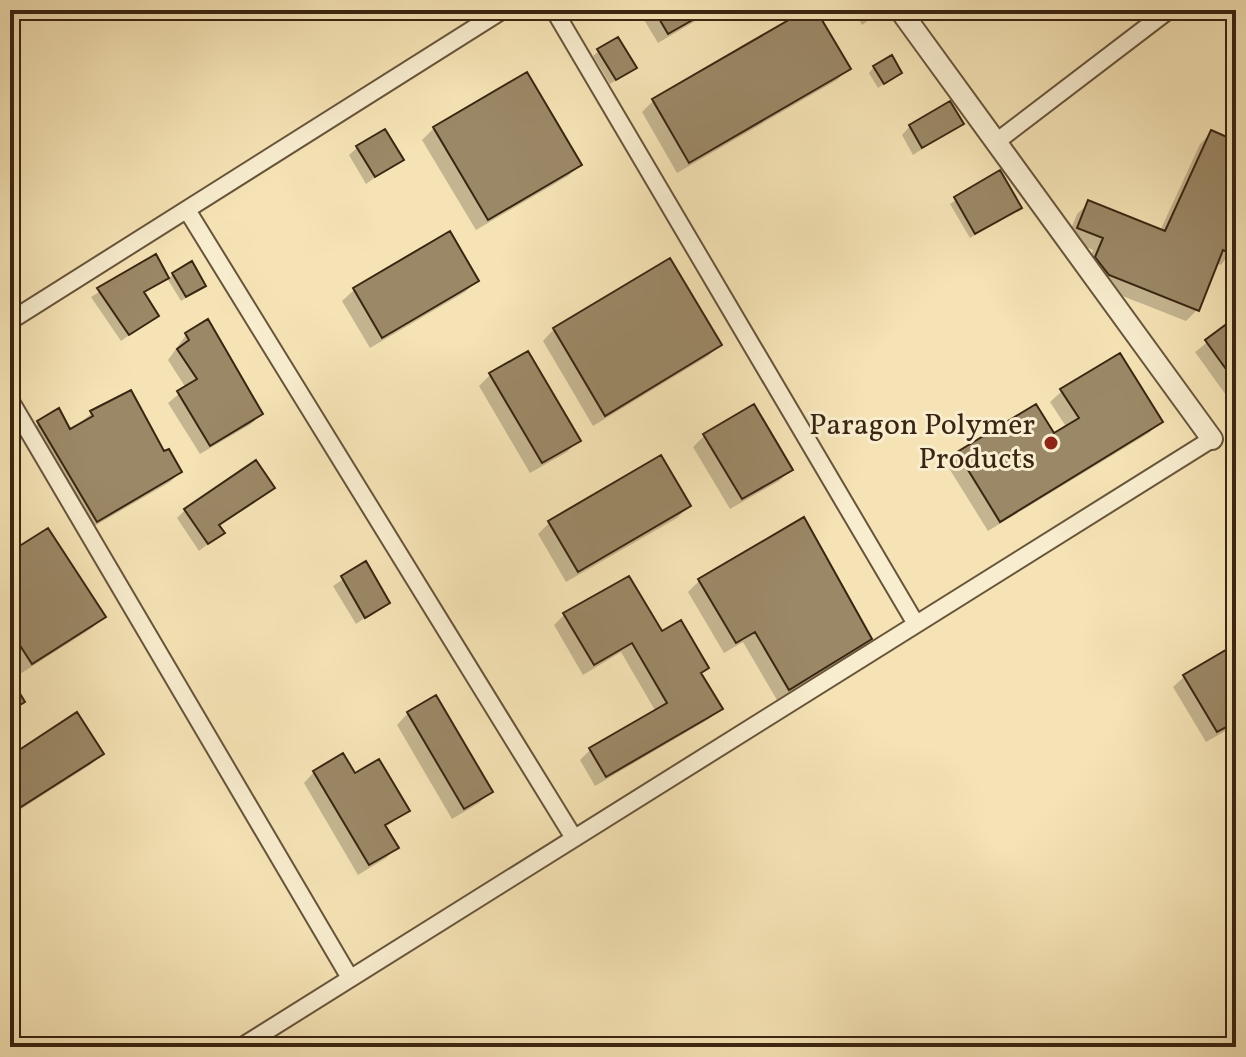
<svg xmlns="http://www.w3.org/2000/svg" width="1246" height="1057" font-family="Vollkorn,serif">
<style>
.shadow{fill:#0003}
.building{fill:#9b8866;stroke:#392511;stroke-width:2}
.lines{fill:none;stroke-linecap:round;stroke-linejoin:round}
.minor-casing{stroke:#68543a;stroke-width:20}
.tertiary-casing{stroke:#68543a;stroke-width:24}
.minor{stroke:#f8edcf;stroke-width:16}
.tertiary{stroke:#f8edcf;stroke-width:20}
.poi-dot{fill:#8f2418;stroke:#f8edcf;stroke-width:3}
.labels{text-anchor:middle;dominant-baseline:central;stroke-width:6;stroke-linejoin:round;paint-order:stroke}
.poi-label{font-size:30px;fill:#392511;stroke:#f8edcf;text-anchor:end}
</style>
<rect width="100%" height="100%" fill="#f5e3b5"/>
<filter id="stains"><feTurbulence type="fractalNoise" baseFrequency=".0025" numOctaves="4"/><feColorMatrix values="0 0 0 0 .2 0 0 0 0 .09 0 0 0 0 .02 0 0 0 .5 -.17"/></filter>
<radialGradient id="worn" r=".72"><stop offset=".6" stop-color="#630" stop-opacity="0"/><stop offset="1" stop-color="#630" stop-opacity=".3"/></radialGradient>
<path class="shadow" d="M638,10h76l-56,33z
M810,10h3l35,59 -11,11 -160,93 -35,-61 11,-11z
M853,10h24l2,3 -17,12z
M599,51l30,21 -19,12 -17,-28z
M874,67l26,6 -22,15 -9,-15z
M527,74l53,91 -12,11 -92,54 -54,-90 12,-12z
M962,123l-49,32 -11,-20 8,-9z
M1212,132l24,11v102l-15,20 -5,-2 -19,47 -11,11 -89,-35 -12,-17 8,-19 -26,-11 10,-25 12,-11 71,28 40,-87z
M358,147l43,12 -35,25 -17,-29z
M999,172l21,35 -50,31 -20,-34z
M449,234l28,47 -12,11 -95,56 -28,-47 12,-11z
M155,257l13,22 5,-5 31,12 -23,15 -14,-23 -24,16 14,22 -36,25 -30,-44z
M1236,320v89l-41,-57z
M207,321l54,92 -10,11 -51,30 -32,-51 18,-15 -18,-28 18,-25z
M554,329l165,16 -11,11 -115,70 -50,-85z
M528,353l51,87 -12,12 -37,21 -51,-87 11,-11z
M1062,391l98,31 -11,11 -161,98 -41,-66 11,-11 96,-18 13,-8 -17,-26z
M92,413l71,41 17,18 -10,10 -84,49 -58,-98 11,-10 31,8z
M705,435l86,35 -12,11 -49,28 -37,-62z
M273,487l-55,40 4,6 -23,18 -22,-33 8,-8z
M689,506l-12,12 -111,64 -28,-48 11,-11z
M10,554l93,63 -11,11 -72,46 -10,-15z
M365,564l23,38 -32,22 -23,-38z
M699,581l171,57 -11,12 -82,50 -34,-58 -19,11 -36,-61z
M564,615l97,19 46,33 -7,7 20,35 -11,10 -114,67 -15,-26 10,-10 66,-38 -35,-60 -38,23 -29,-50z
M1236,652v73l-30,17 -33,-55 12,-11z
M408,713l83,79 -12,11 -27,16 -55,-94z
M102,754l-12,11 -80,51v-58z
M314,772l40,4 53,34 -22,18 11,20 -10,10 -28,17 -54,-92z"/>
<path class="building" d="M654,10h56l-42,24z
M806,10h10l35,59 -162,94 -37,-64z
M618,37l19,31 -21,12 -19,-31z
M892,55l10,18 -18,11 -11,-18z
M527,72l55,93 -94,55 -55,-93z
M950,101l14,23 -42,24 -13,-23z
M385,129l19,31 -29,17 -19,-31z
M1211,130l25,11v115l-13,-6 -24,61 -90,-36 -14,-18 8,-19 -26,-10 11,-28 77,31z
M1000,170l22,38 -47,26 -21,-37z
M450,231l29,50 -97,57 -29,-50z
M156,254l13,24 -25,14 15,24 -30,19 -32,-47z
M670,258l52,87 -117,71 -52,-88z
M192,261l14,25 -20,11 -14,-24z
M1236,317v66l-31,-43z
M208,319l55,95 -53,32 -33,-55 20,-12 -20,-30 12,-9 -4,-7z
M528,351l53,90 -39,22 -53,-90z
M1120,353l43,69 -163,100 -43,-70 79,-48 18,29 25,-15 -19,-29z
M131,390l33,61 5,-2 13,23 -85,50 -60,-101 22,-13 11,21 23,-13 -3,-5z
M754,404l39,66 -51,29 -39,-65z
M661,455l30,51 -113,66 -30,-51z
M256,460l19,28 -56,37 6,8 -17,11 -24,-35z
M804,517l68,122 -83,51 -34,-58 -19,11 -38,-64z
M48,528l58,89 -74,47 -22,-34v-78z
M366,561l24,42 -25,15 -24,-42z
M629,576l33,55 19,-11 28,48 -8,5 22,36 -117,68 -17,-29 78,-45 -35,-60 -38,22 -31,-52z
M1236,644v78l-19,10 -34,-57z
M10,677l15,25 -15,9z
M436,695l57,97 -29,17 -57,-97z
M77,712l27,42 -94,60v-58z
M343,753l12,20 24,-14 31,52 -25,14 14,23 -30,17 -56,-94z"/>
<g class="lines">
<defs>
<path id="minor" d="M554,10l362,614
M996,142l173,-132
M187,210l387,628
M10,321l493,-311
M10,400l340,578
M241,1047l971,-608"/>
<path id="tertiary" d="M900,10l312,429"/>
</defs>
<use href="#minor" class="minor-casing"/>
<use href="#tertiary" class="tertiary-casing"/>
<use href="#minor" class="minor"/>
<use href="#tertiary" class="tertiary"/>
</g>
<circle class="poi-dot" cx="1051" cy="443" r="8"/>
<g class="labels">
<g class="poi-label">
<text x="1035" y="426">Paragon Polymer<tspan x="1035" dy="34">Products</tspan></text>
</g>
</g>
<rect width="1246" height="1057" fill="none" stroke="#f5e3b5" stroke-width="40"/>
<rect x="12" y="12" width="1222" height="1033" fill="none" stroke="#392511" stroke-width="4"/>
<rect x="20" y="20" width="1206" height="1017" fill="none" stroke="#392511" stroke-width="2"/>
<rect width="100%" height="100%" filter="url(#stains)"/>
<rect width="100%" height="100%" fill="url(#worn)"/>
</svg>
